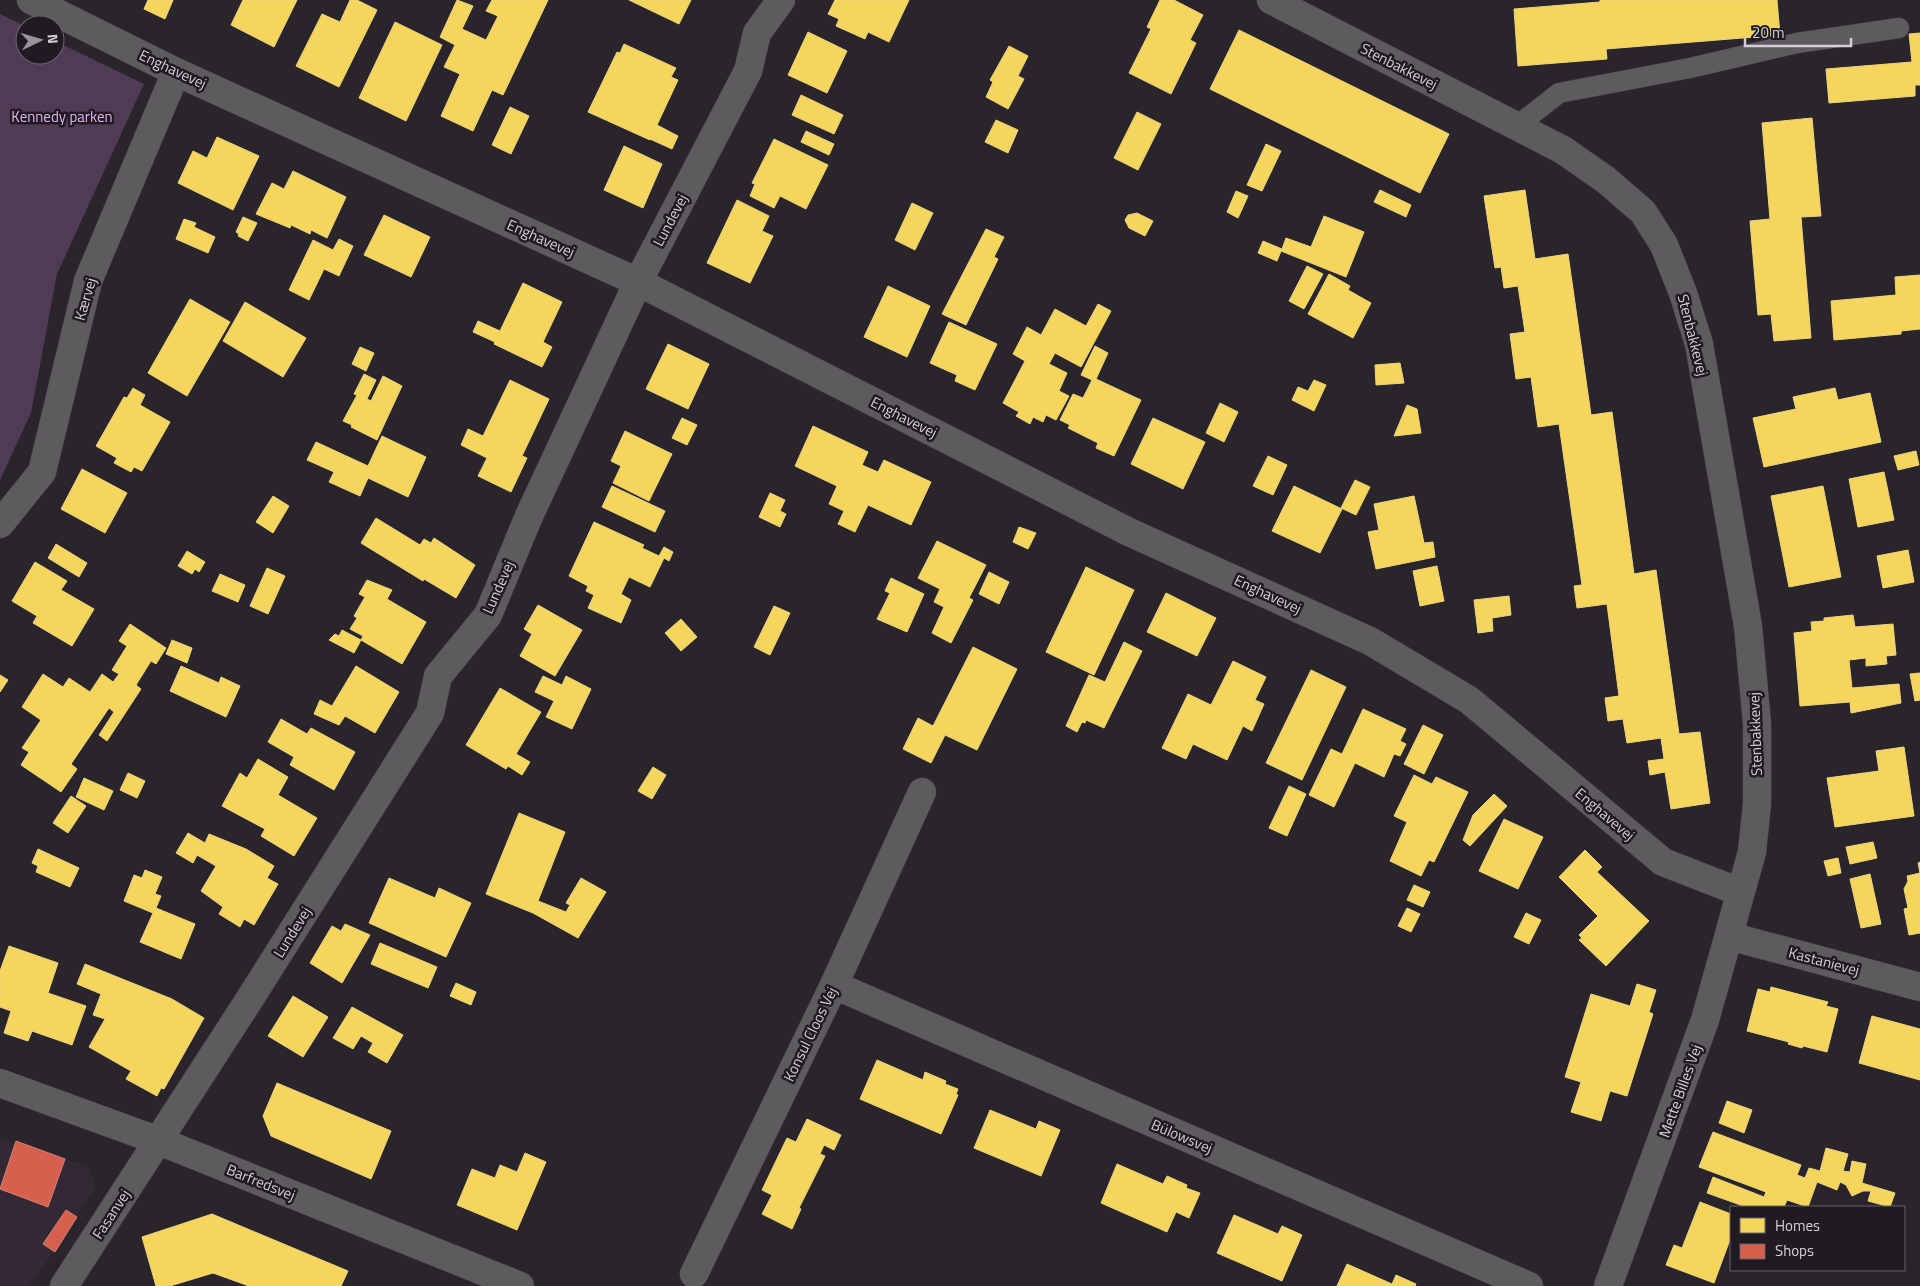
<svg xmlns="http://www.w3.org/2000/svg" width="1920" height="1286" font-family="'Titillium Web',sans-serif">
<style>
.built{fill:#322934}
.green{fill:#4f3b55}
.homes{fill:#f6d55c;stroke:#ecd480}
.shops{fill:#d6604d;stroke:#d58276}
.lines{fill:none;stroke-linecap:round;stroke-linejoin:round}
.service-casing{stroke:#444145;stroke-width:21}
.minor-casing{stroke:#444145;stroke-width:29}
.tertiary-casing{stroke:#444145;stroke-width:29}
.service{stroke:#5d5b5e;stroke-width:20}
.minor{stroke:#5d5b5e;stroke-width:28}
.tertiary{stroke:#5d5b5e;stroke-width:28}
.labels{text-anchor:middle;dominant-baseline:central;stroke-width:5;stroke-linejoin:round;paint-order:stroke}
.street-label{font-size:15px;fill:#d4d0d5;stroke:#201a22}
.park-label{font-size:15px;fill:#e0b3ee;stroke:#201a22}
</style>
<rect width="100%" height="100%" fill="#29252a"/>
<path class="built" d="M0,1138l88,28 8,21 -66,99h-30z"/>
<path class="green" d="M0,14l25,12v29h30v-14l89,43 -87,190 -26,139 -31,67z"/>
<path class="homes" d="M148,0h25l-8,19 -21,-10z
M243,0h54l-23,47 -43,-22z
M350,0h7l20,10 -38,77 -43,-21 26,-52 18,8z
M457,0l16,6 -11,23 24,11 12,-24 -12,-5 6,-11h56l-45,95 -11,-5 -19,41 -32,-15 19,-42 -16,-7 11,-22 -15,-8z
M629,0h62l-12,24z
M835,0h74l-20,42 -21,-10 -3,7 -29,-13 3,-7 -11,-5z
M1160,0h14l29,15 -13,25 6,3 -25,51 -42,-21 22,-44 -4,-2z
M1600,0h177l3,35 -174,14 1,10 -89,7 -4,-57 86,-7z
M395,22l47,23 -36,76 -47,-23z
M1239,30l210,104 -29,59 -210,-104z
M808,32l39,19 -20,42 -39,-18z
M1920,33v52h-5v11l-86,7 -3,-34 86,-7 -3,-28z
M624,44l52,24 -5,9 7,3 -21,45 21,11 -6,13 -22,-10v1l-62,-28 29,-60 3,1z
M1009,46l19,10 -10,20 6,3 -16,30 -22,-12 7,-15 -3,-2z
M801,95l42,20 -9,19 -42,-19z
M510,107l19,9 -18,38 -19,-9z
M1137,112l24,12 -23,46 -24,-12z
M1812,118l9,98 -20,1 10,121 -37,3 -3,-27 -13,1 -8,-94 20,-2 -8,-96z
M996,120l22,10 -10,23 -23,-11z
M806,131l28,13 -5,11 -28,-13z
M217,137l42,19 -26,54 -55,-27 15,-32 14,7z
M774,139l54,26 -22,44 -26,-13 -6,12 -24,-12 5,-12 -3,-1z
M1266,144l15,7 -19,40 -15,-6z
M624,146l38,18 -19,44 -39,-18z
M293,171l53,26 -19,41 -16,-8 -1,4 -19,-9 -1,3 -34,-14 16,-31 12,6z
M1380,190l31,15 -5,12 -32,-15z
M1525,190l10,69 33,-5 23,161 21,-3 22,162 22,-4 23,164 21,-2 10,71 -39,6 -6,-37 -15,3 -2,-14 16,-2 -3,-21 -34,5 -4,-24 -15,2 -3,-23 14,-2 -12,-92 -30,4 -3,-22 8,-1 -23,-161 -21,3 -7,-50 -15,2 -6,-45 15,-2 -7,-46 -14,2 -3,-21 -6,1 -11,-72z
M1236,191l12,5 -10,22 -11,-6z
M737,200l32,16 -7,15 11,5 -23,47 -43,-20z
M912,203l21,10 -18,37 -20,-10z
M1137,213l16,8 -8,15 -16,-8 -4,-8 3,-5z
M384,215l46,22 -19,40 -47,-22z
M1324,216l40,16 -18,45 -65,-26 -4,10 -19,-8 5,-12 19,8 4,-11 25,9z
M243,217l14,6 -9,18 -10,-5 1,-2 -3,-2z
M184,219l12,4 -2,4 21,10 -7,16 -32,-14z
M986,229l18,8 -10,20 4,2 -32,66 -24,-11z
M339,239l14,7 -14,30 -15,-7 -15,31 -20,-10 24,-50 20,10z
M1307,266l16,8 -19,35 -15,-8z
M1329,274l21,12 -2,4 23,13 -18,35 -45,-24z
M1920,275v54l-19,2v3l-67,6 -3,-39 65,-6 -1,-18z
M523,283l39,19 -19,40 9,5 -10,20 -48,-23 1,-2 -22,-10 5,-11 22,10z
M888,286l42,20 -23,51 -43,-20z
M190,299l40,23 -43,74 -39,-23z
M245,302l61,36 -23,39 -60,-36z
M1098,304l13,7 -30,56 -26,-14 -6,11 18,9 -8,18 10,5 -13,24 -10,-5 -3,7 -10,-5 -3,7 -14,-8 3,-4 -16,-9 22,-42 -12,-7 14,-27 14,8 14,-26 31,17z
M949,322l48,22 -22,46 -20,-9 2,-6 -27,-12z
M668,344l41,20 -21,45 -42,-20z
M1095,346l13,7 -12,26 45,21 -27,56 -18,-8 2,-5 -30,-15 2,-3 -10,-5 13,-26 10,4 9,-18 -11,-5z
M360,347l14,6 -8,18 -14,-7z
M1400,363l4,20 -28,2 -1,-20z
M364,374l12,6 -9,19 4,2 12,-25 19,10 -25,54 -26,-13 1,-2 -9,-4 14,-26 -3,-1z
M510,380l39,19 -27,57 5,2 -16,34 -33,-16 9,-18 -26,-13 7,-16 15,7z
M1314,380l12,5 -12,26 -22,-11 6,-13 10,4z
M133,388l12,7 -5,10 30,17 -28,49 -8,-4 -3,5 -17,-9 3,-5 -21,-12 28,-49 3,1z
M1835,388l3,12 32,-7 11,49 -117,25 -11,-49 43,-9 -3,-12z
M1220,403l18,9 -14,30 -18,-9z
M1407,405l10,4 4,24 -27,3z
M682,418l15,7 -10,20 -15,-7z
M1153,418l52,24 -22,47 -52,-25z
M813,426l55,26 -6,13 16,7 6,-12 47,22 -20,43 -43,-20 -13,27 -17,-8 6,-13 -15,-7 8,-18 -42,-20z
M625,431l47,23 -23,47 -36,-18 8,-17 -10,-5z
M382,436l44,21 -18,40 -40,-19 -8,18 -31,-14 5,-10 -27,-12 9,-18 52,24z
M1916,451l3,14 -21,5 -4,-14z
M1268,456l19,9 -14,30 -20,-9z
M82,469l45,24 -22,40 -44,-24z
M1884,472l10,48 -36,7 -9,-48z
M1355,480l15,7 -14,28 -15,-7z
M612,486l53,25 -10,21 -53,-25z
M1294,486l48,23 -22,44 -48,-22z
M1823,486l18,91 -52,10 -18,-91z
M770,493l15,7 -5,11 6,3 -6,13 -21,-10z
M273,496l16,10 -16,27 -17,-11z
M1414,496l10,47 9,-1 2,15 -59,12 -8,-37 11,-2 -5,-26z
M376,518l44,27 4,-6 7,4 3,-5 41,27 -19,33 -32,-19 -1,2 -62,-38z
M594,522l50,23 -2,3 17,8 5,-9 9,5 -4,9 -5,-3 -14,29 -21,-10 -8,17 10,6 -10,23 -33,-15 6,-13 -8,-4 2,-5 -19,-10z
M1019,527l17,6 -8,16 -15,-7z
M937,541l49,24 -17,33 4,2 -22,43 -19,-10 12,-26 -10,-5 6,-13 -22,-11z
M56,544l31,19 -8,14 -31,-19z
M1908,550l6,32 -31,6 -6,-32z
M187,551l18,11 -6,10 -4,-3 -3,5 -14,-8z
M35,562l32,19 -6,9 33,19 -22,37 -39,-23 4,-7 -25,-15z
M1437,566l7,35 -24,5 -7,-35z
M1086,567l48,23 -40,85 -48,-23z
M267,568l18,8 -17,38 -18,-8z
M989,572l20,10 -10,22 -20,-10z
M220,574l25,11 -7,17 -26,-11z
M891,578l33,16 -17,38 -30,-13 13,-26 -5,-2z
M367,580l25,10 -5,9 39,23 -24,42 -41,-24 2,-4 -13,-7 7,-11 -3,-2 11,-19 -6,-3z
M1166,593l50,25 -19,38 -50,-24z
M1509,596l2,19 -19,3 1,13 -15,2 -4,-33z
M538,605l44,25 -27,46 -35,-20 12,-22 -8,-5z
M774,606l16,7 -20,42 -16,-8z
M1853,615l2,12 38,-3 3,31 -10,1 1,8 -21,2v-8l-17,2 3,28 47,-4 2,19 -50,10 -1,-11 -50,4 -6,-73 18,-2 -1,-9 13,-1v-3z
M681,619l16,18 -16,14 -16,-18z
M130,624l36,24 -10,16 -5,-3 -15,24 5,4 -34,52 -8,-6 15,-23 -5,-4 -38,56 6,5 -16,23 -40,-27 8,-13 -7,-4 19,-28 -19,-13 21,-33 20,13 6,-9 21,14 12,-18 11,8 6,-8 -7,-4 15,-24 -8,-5z
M342,630l19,10 -7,13 -25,-13 6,-6 4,2z
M172,640l20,8 -5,15 -21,-9z
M1124,642l18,9 -38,77 -18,-8 -1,3 -3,-1 -5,10 -11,-6 23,-51 16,7z
M973,647l44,22 -40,81 -32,-15 -14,28 -28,-14 15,-31 15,8z
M1233,661l33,16 -11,23 9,4 -12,27 -9,-5 -16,34 -34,-16 -7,15 -24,-11 26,-54 23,11z
M181,666l38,17 2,-6 19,9 -14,31 -56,-26z
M356,666l43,26 -24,41 -30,-17 -6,9 -25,-11 6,-14 12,6z
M1311,670l35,17 -44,93 -36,-17z
M1920,673v27l-5,1 -5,-27z
M0,675l8,5 -8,12z
M543,676l19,9 4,-9 25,13 -19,40 -26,-12 8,-16 -19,-9z
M500,688l41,24 -25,42 14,8 -8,13 -14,-9 -2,3 -40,-24z
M1363,709l43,20 -6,12 6,3 -6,12 -6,-2 -10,23 -29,-14 -21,44 -25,-12 22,-46 11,5z
M281,719l26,15 4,-6 44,24 -21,38 -44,-25 4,-8 -26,-15z
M1423,725l20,10 -19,39 -20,-10z
M1904,747l10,69 -79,11 -8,-49 52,-7 -3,-20z
M258,759l30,18 -10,18 39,23 -23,38 -33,-20 4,-7 -43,-23 18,-33 7,5z
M653,767l13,8 -14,24 -14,-8z
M128,773l17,8 -8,17 -17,-8z
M1414,775l18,9 4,-7 32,15 -34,70 -5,-2 -8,16 -31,-15 17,-39 -13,-6z
M84,778l29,13 -9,19 -28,-13z
M1289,786l17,8 -19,42 -18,-8z
M1494,794l13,12 -37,40 -7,-6 10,-25z
M71,796l15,10 -18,27 -15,-10z
M519,813l46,19 -27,69 28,11 4,-7 -4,-2 15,-25 25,14 -28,46 -45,-25 -47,-19z
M1504,819l39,18 -25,52 -39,-18z
M188,833l17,10 4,-9 37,15 28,17 -7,12 11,6 -24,41 -10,-6 -4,8 -21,-13 4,-7 -22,-16 15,-25 -19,-11 -4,8 -17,-10z
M1873,842l4,16 -27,6 -4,-17z
M38,849l41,19 -9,19 -34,-15 2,-6 -6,-3z
M1585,850l17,17 -5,5 52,49 -43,45 -27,-26 3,-2 -3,-3 19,-19 -39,-39z
M1838,858l3,15 -13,3 -4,-15z
M1920,862v71l-11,2 -5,-26 4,-1 -4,-19 4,-8 -1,-5 13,-3 -2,-10z
M145,870l17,7 -7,17 6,2 -5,12 39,16 -14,35 -41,-17 13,-29 -29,-12 10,-26 8,3z
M1870,874l11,50 -20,4 -11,-49z
M389,878l46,20 4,-10 32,15 -25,54 -77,-34z
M1414,885l16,7 -7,15 -16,-7z
M1407,908l13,6 -9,18 -13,-6z
M1526,913l15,7 -12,24 -15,-7z
M345,924l25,11 -28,48 -32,-20 22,-37 9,5z
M380,943l57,24 -9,21 -57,-24z
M9,946l49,17 -10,30 38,13 -14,39 -40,-14 -4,10 -24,-8 7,-22 -11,-4v-36z
M85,964l87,35 32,19 -40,71 -3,-1 -4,8 -31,-17 5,-8 -42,-24 16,-28 -12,-4 8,-21 -24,-10z
M456,983l20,9 -5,13 -21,-9z
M1637,984l19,6 -7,22 4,2 -26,82 -17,-5 -9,30 -30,-9 10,-30 -16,-5 26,-83 39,12z
M1771,987l57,15 -2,4 12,3 -11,43 -24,-6 -1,2 -14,-4 1,-2 -42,-11 11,-42 12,3z
M293,996l35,21 -25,40 -35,-21z
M352,1007l51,28 -16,28 -19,-11 5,-9 -12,-7 -8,13 -20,-11z
M1872,1016l48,13v51l-61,-17z
M877,1060l46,20 2,-8 21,9 -1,3 13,5 -2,5 2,1 -17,39 -81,-35z
M277,1083l114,48 -20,48 -100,-43 -8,-20z
M1727,1101l25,9 -8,23 -25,-10z
M990,1110l46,19 3,-8 21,9 -19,46 -67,-28z
M807,1119l34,16 -7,15 -10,-5 -4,9 5,2 -26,52 2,1 -9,20 -30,-15 10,-19 -10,-5 25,-52 9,4z
M1713,1132l88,33 -4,10 8,3 4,-10 11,3 6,-23 22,6 -5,17 7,1 2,-11 14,3 -4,19 33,10 -5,14 -22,-6 3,-10h-8l-11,5 -6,-11 -6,-3 -3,8 -20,-8 -9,25 -21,-7 -3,7h-38l-39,-14 6,-16 51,20 2,-5 -67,-25z
M525,1153l21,9 -29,68 -60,-25 15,-36 23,9 5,-13 17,7z
M1117,1164l46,20 4,-8 20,9 -1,3 14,5 -11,25 -13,-6 -9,20 -66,-29z
M1700,1202l31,12v23l-17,46 -48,-18 8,-20 8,3z
M212,1214l136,57 -7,15h-92l-36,-13 -43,13h-14l-14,-49z
M1234,1215l44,19 4,-8 20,9 -20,46 -65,-28z
M1347,1264l45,20 4,-9 20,9 -1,2h-78z"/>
<path class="shops" d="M16,1141l49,18 -17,48 -48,-18z
M66,1210l11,7 -22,35 -12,-8z"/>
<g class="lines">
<defs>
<path id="service" d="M1517,126l42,-33 131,-25 107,-25 102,-15"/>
<path id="minor" d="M31,0l145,72 462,210 491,250 241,109 99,59 194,162 77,30
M1271,0l292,150 43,30 37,32 21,33 19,48 16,51 49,282 9,98v80l-5,48 -47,168 -97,266
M0,524l42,-52 46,-191 88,-209
M1729,936l191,51
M834,985l695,301
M694,1274l140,-289 88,-193
M64,1286l187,-289 179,-284 8,-37 50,-61 41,-99 109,-234 110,-211 9,-38 24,-33"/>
<path id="tertiary" d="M0,1083l159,58 361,145"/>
</defs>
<use href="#service" class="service-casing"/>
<use href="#minor" class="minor-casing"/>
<use href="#tertiary" class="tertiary-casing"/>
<use href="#service" class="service"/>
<use href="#minor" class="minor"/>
<use href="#tertiary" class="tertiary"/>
</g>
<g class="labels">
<g class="street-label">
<text transform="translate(1399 66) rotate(27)">Stenbakkevej</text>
<text transform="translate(173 69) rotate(25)">Enghavevej</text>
<text transform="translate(670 220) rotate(-62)">Lundevej</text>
<text transform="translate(541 238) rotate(24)">Enghavevej</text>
<text transform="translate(85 299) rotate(-74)">Kærvej</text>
<text transform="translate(1693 335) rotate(76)">Stenbakkevej</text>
<text transform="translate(904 417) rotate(27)">Enghavevej</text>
<text transform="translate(498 587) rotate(-66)">Lundevej</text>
<text transform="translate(1268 594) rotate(25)">Enghavevej</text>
<text transform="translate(1755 734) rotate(-92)">Stenbakkevej</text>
<text transform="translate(1605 814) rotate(40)">Enghavevej</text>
<text transform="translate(292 932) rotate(-58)">Lundevej</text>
<text transform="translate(1824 961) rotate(15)">Kastanievej</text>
<text transform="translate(810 1034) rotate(-64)">Konsul Cloos Vej</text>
<text transform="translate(1680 1091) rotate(-70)">Mette Billes Vej</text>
<text transform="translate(1182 1136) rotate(23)">Bülowsvej</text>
<text transform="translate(261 1182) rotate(22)">Barfredsvej</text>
<text transform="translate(111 1214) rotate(-57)">Fasanvej</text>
</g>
<g class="park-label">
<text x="62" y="116">Kennedy parken</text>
</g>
</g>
<rect x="1730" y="1206" width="175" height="65" fill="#201a22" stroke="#68636a"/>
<rect x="1740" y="1218" width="25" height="15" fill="#f6d55c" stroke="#68636a"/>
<text x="1775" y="1231" font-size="15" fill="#d4d0d5">Homes</text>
<rect x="1740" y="1244" width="25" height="15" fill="#d6604d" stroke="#68636a"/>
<text x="1775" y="1256" font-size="15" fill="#d4d0d5">Shops</text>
<g transform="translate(40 40) rotate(85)"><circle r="24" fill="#201a22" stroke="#68636a"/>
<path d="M0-4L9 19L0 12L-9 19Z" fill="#989499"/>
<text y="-8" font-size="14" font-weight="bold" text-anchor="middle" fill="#d4d0d5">N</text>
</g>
<path d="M1745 38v8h106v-8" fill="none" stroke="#d4d0d5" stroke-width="2.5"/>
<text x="1752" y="38" font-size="15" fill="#d4d0d5" stroke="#201a22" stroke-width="4" paint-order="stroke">20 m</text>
</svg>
